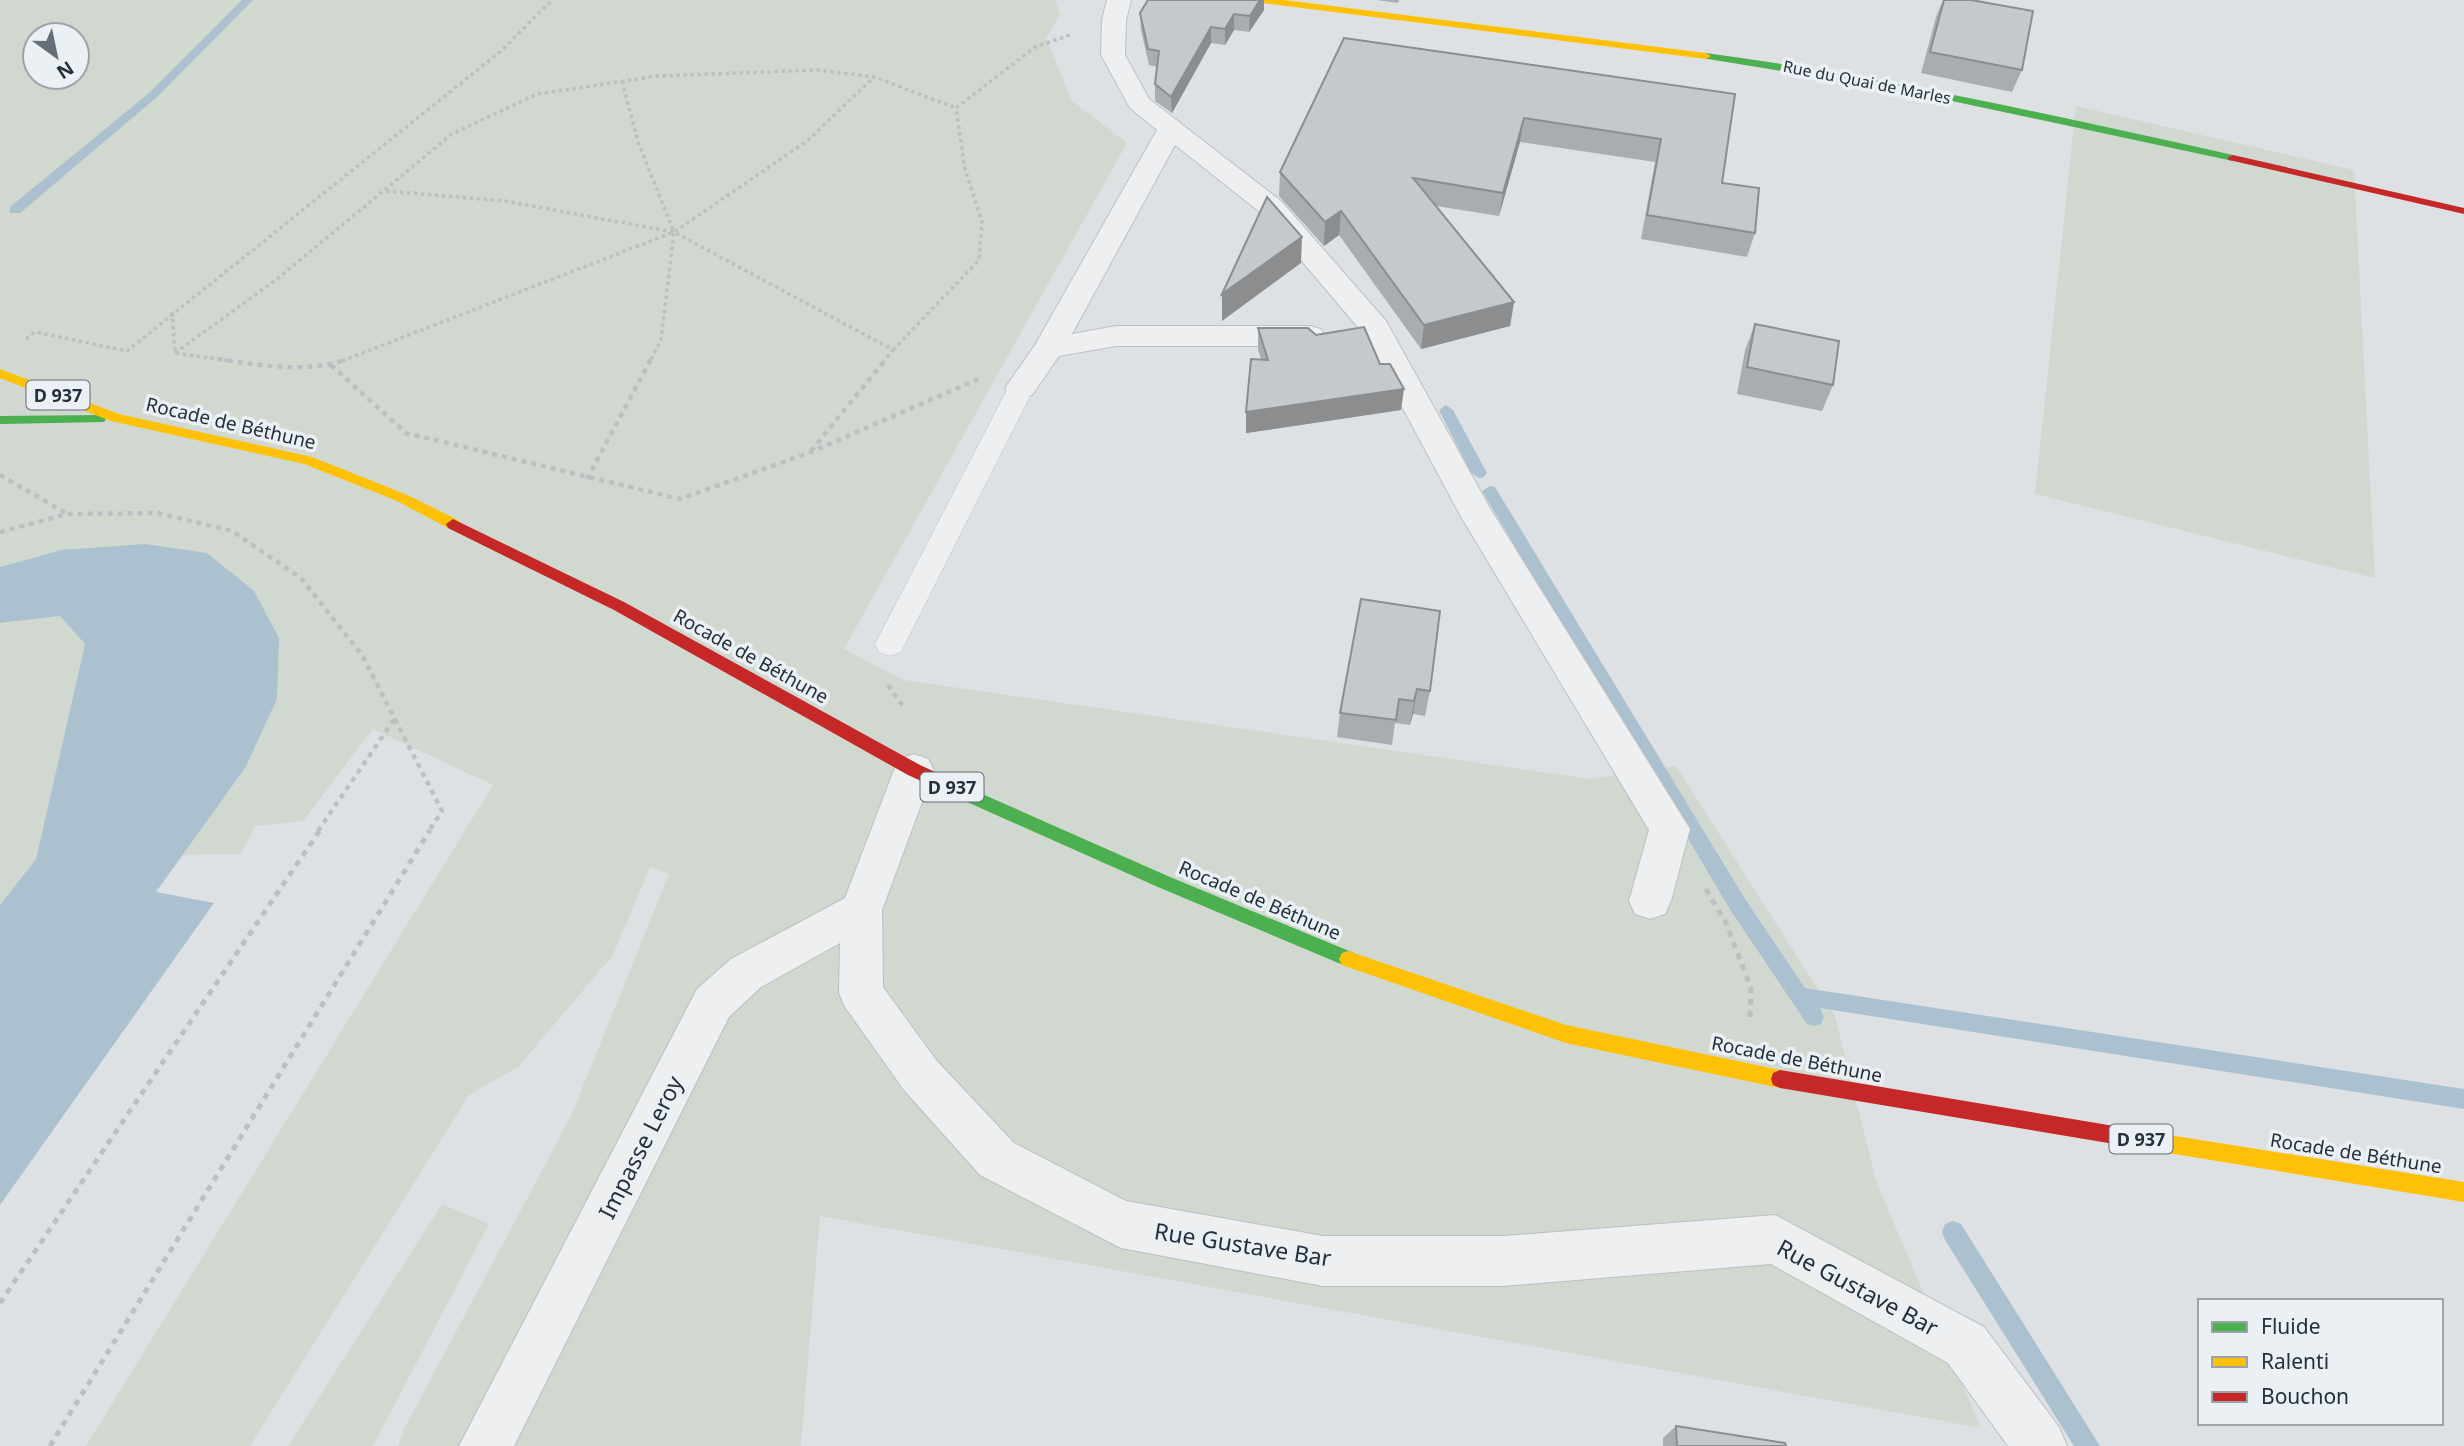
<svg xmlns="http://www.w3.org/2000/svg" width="2464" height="1446" font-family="'Noto Sans',sans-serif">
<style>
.green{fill:#d0d8cf;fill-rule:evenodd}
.water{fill:#acc1cf}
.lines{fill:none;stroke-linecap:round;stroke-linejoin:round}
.stream{fill:#acc1cf;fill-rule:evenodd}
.lane-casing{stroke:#bdbfc2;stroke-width:1}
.street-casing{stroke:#bdbfc2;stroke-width:2}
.path-far2{stroke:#bdc0c3;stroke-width:3.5;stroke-dasharray:3.5 3.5;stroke-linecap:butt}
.path-far1{stroke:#bdc0c3;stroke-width:4.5;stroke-dasharray:5 5;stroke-linecap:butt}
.path{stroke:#bdc0c3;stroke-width:5;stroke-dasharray:6 6;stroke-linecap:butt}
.lane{fill:#edeff0;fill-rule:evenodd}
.street{fill:#edeff0;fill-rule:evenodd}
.fast{fill:#4caf50;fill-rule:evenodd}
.slow{fill:#ffc107;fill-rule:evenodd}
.jam{fill:#c62828;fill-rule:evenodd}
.wall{fill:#aaadaf}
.shaded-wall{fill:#8b8d8f}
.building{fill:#c6c9cc;stroke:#8b8d8f;stroke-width:2}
.labels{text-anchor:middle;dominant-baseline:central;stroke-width:7;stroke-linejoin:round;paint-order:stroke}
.far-street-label{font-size:16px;fill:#26303c;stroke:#ebf0f4}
.shield{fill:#ebf0f4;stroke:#616a73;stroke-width:2}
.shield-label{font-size:18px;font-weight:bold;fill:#26303c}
.street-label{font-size:19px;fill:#26303c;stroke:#ebf0f4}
.near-street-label{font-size:23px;fill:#26303c;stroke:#ebf0f4}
</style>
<rect width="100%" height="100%" fill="#dee1e4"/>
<path class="green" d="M0,0h1055l5,15 -14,23 26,63 55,42 -283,506 60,31 687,99 85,-13 159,250 41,165 105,247 -1161,-212 -19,230h-403l5,-15 168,-315 98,-242 -19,-7 -37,88 -95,112 -49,28 -219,351h-164l407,-661 -120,-56 -70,92 -48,5 -14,28 -59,1 63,-87 -184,-218 -61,17zM35,35h42v42h-42z
M2076,106l278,64 21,408 -340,-84z
M60,616l25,28 -49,215 -36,46v-282z
M442,1204l47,20 -116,222h-85z"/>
<path class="water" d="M145,544l62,9 47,38 25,47 -2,61 -32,69 -89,124 58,11 -214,302v-300l36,-46 49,-215 -25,-28 -60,7v-56l61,-17z"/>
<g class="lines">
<path class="stream" d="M242,0h11l-96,97 -137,116h-10v-6l139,-114z
M1446,405l7,5 34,63 -3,4 -5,1 -8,-5 -32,-63z
M1490,486l5,1 250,412 60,89 659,101v20l-644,-101 4,9 -3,7 -7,2 -7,-2 -76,-113 -249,-420z
M1953,1221l8,3 139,222h-26l-129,-206 -3,-8 3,-8z"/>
<defs>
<path id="lane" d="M1021,379l9,3 4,6 -129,256 -4,8 -11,4 -11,-4 -4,-8 133,-256 4,-6z"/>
<path id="street" d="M1107,0h24l-5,20 -1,35 24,44 132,102 105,120 105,189 199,319 -19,72 -6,13 -15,5 -15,-5 -6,-13 20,-71 -189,-315 -98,-183 -101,-119 -86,-68 -103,189 44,-8h194l11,3 4,7 -4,7 -11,3h-194l-57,10 -27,39 -11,3 -11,-3 -5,-7 30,-43 122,-215 -27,-22 -29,-53 1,-35z
M914,754l14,5 6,11 -52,140 1,77 53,73 78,83 112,58 197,35h180l272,-21 209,112 75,100 8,19h-59l-60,-83 -177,-99 -268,22h-180l-202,-38 -141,-73 -76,-85 -59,-83 -6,-14 1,-50 -79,44 -32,30 -215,429h-55l238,-457 34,-30 114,-61 49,-128 6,-11z"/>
</defs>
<use href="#lane" class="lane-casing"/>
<use href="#street" class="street-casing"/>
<path class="path-far2" d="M622,81l16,61 36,90 -13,108 -11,21
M386,191l119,10 169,31 219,118 -9,11
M172,312l3,41 56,8
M26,339l9,-7 92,19 374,-300 51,-51
M893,350l86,-90 3,-38 -17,-53 -9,-61 79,-61 35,-12
M175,353l102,-74 175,-145 85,-40 121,-18 160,-6 56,7 82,31
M342,361l332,-129 133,-91 67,-64"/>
<path class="path-far1" d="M218,359c40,6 90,15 129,0
M331,365l75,68 274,66 131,-47 167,-73
M811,451l75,-92
M0,475l66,38
M587,479l64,-120
M0,532l67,-18 91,-1 74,18 69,47 61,77 80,156 -13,20
M888,685l17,24
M318,831l77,-113"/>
<path class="path" d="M1706,889l20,34 25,65 -1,33
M0,1303l320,-473
M50,1446l380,-616"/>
<use href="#lane" class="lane"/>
<use href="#street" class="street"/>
<path class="fast" d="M1706,53c178,24 352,63 527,102l6,3 -6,3 -328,-70 -203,-33v-4z
M99,415l7,4 -2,3 -104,2v-8z
M964,786l206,91 184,76 3,6 -3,6 -6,2 -190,-80 -200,-89 -2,-5 2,-5z"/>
<path class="slow" d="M1257,0h28l421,53 5,3 -5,3 -444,-56z
M0,369l119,45 193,43 93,37 53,26 2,4 -2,4h-10l-53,-28 -91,-36 -193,-43 -111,-43z
M1348,951l218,74 214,45 7,3 2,6 -2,6 -7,3 -214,-45 -224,-78 -3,-6 3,-6z
M2138,1130l326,52v20l-326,-54 -7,-2 -3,-7 3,-7z"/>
<path class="jam" d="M2233,155l231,53v6l-235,-54 -2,-2z
M453,519l171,83 296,163 50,23 2,5 -2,5 -6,2 -6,-2 -50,-23 -294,-165 -166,-82 -2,-4z
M1780,1070l358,60 7,2 3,7 -3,7 -7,2 -358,-60 -7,-3 -2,-6 2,-6z"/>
</g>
<path class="wall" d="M1377,0h22l-1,3z
M1943,0h28l51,70 -10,22 -91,-19 15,-56z
M1264,10l-15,22 -15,-2 -9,15 -14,-2 -39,70 -17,-12v-17l2,-17 -8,-2 -8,-35 -1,-17z
M1344,38l391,56 -13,89 33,50 -8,24 -106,-18 14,-77 -135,-20 -21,74 -63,-10 78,96 -4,24 -89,23 -82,-114 -15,11 -45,-50 1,-24z
M1755,324l78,61 -11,26 -85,-17 8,-44z
M1258,328l143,82 -155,23 15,-73 -3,-11z
M1361,599l69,92 -5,25 -12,-2 -3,11 -15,-2 -3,22 -55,-8 3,-24z
M1676,1426l110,20h-123v-8z"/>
<path class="shaded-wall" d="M1260,0h4v10l-15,22 1,-16z
M1234,14v16l-9,15v-16z
M1211,27v16l-39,70 -1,-16z
M1524,118l-4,24 -21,74 4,-23z
M1341,211l-2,24 -15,11 1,-24z
M1302,237l-1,26 -79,58v-27z
M1514,302l-4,24 -89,23 3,-24z
M1404,389l-3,21 -155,23v-21z
M1417,689l-4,25 -3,11 4,-24z"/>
<path class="building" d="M1148,0h112l-10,16 -16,-2 -9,15 -14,-2 -40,70 -16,-13 4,-33 -11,-2 -8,-36z
M1944,0h27l62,11 -11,59 -92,-18z
M1344,38l391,56 -13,89 37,5 -4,45 -108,-18 14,-76 -137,-21 -21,75 -90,-15 101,124 -90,23 -83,-114 -16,11 -45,-50z
M1267,197l35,40 -80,57z
M1755,324l84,17 -6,44 -86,-18z
M1364,327l16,37h10l14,25 -158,23 5,-53 17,1 -10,-32h50l8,7z
M1361,599l79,12 -10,80 -13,-2 -3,12 -15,-2 -3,21 -56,-7z
M1676,1426l109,17 1,3h-109z"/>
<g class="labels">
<g class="far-street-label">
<text transform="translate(1867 82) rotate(11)">Rue du Quai de Marles</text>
</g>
<g class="shield">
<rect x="26.5" y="380.5" width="63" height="29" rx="5"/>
<rect x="920.5" y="772.5" width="63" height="29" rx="5"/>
<rect x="2109.5" y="1124.5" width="63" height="29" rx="5"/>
</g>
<g class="shield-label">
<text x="58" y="395">D 937</text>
<text x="952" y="787">D 937</text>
<text x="2141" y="1139">D 937</text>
</g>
<g class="street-label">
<text transform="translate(231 423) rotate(13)">Rocade de Béthune</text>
<text transform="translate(751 656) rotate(29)">Rocade de Béthune</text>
<text transform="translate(1260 900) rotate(23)">Rocade de Béthune</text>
<text transform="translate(1797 1059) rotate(11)">Rocade de Béthune</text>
<text transform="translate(2356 1153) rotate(9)">Rocade de Béthune</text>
</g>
<g class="near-street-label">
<text transform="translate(640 1147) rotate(-63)">Impasse Leroy</text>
<text transform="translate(1243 1244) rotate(9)">Rue Gustave Bar</text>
<text transform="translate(1858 1287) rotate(28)">Rue Gustave Bar</text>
</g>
</g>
<rect x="2198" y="1299" width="245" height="126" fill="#ebf0f4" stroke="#9ca3aa" stroke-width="2"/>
<rect x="2212" y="1322" width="35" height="10" fill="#4caf50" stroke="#9ca3aa" stroke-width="2"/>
<text x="2261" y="1334" font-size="21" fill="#26303c">Fluide</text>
<rect x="2212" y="1357" width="35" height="10" fill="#ffc107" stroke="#9ca3aa" stroke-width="2"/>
<text x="2261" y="1369" font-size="21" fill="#26303c">Ralenti</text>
<rect x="2212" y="1392" width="35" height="10" fill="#c62828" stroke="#9ca3aa" stroke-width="2"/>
<text x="2261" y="1404" font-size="21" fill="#26303c">Bouchon</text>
<g transform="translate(56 56) rotate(147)"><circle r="33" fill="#ebf0f4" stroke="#9ca3aa" stroke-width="2"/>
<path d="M0-5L12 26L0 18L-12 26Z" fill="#666e77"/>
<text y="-10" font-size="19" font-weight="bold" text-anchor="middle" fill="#26303c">N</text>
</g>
</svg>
